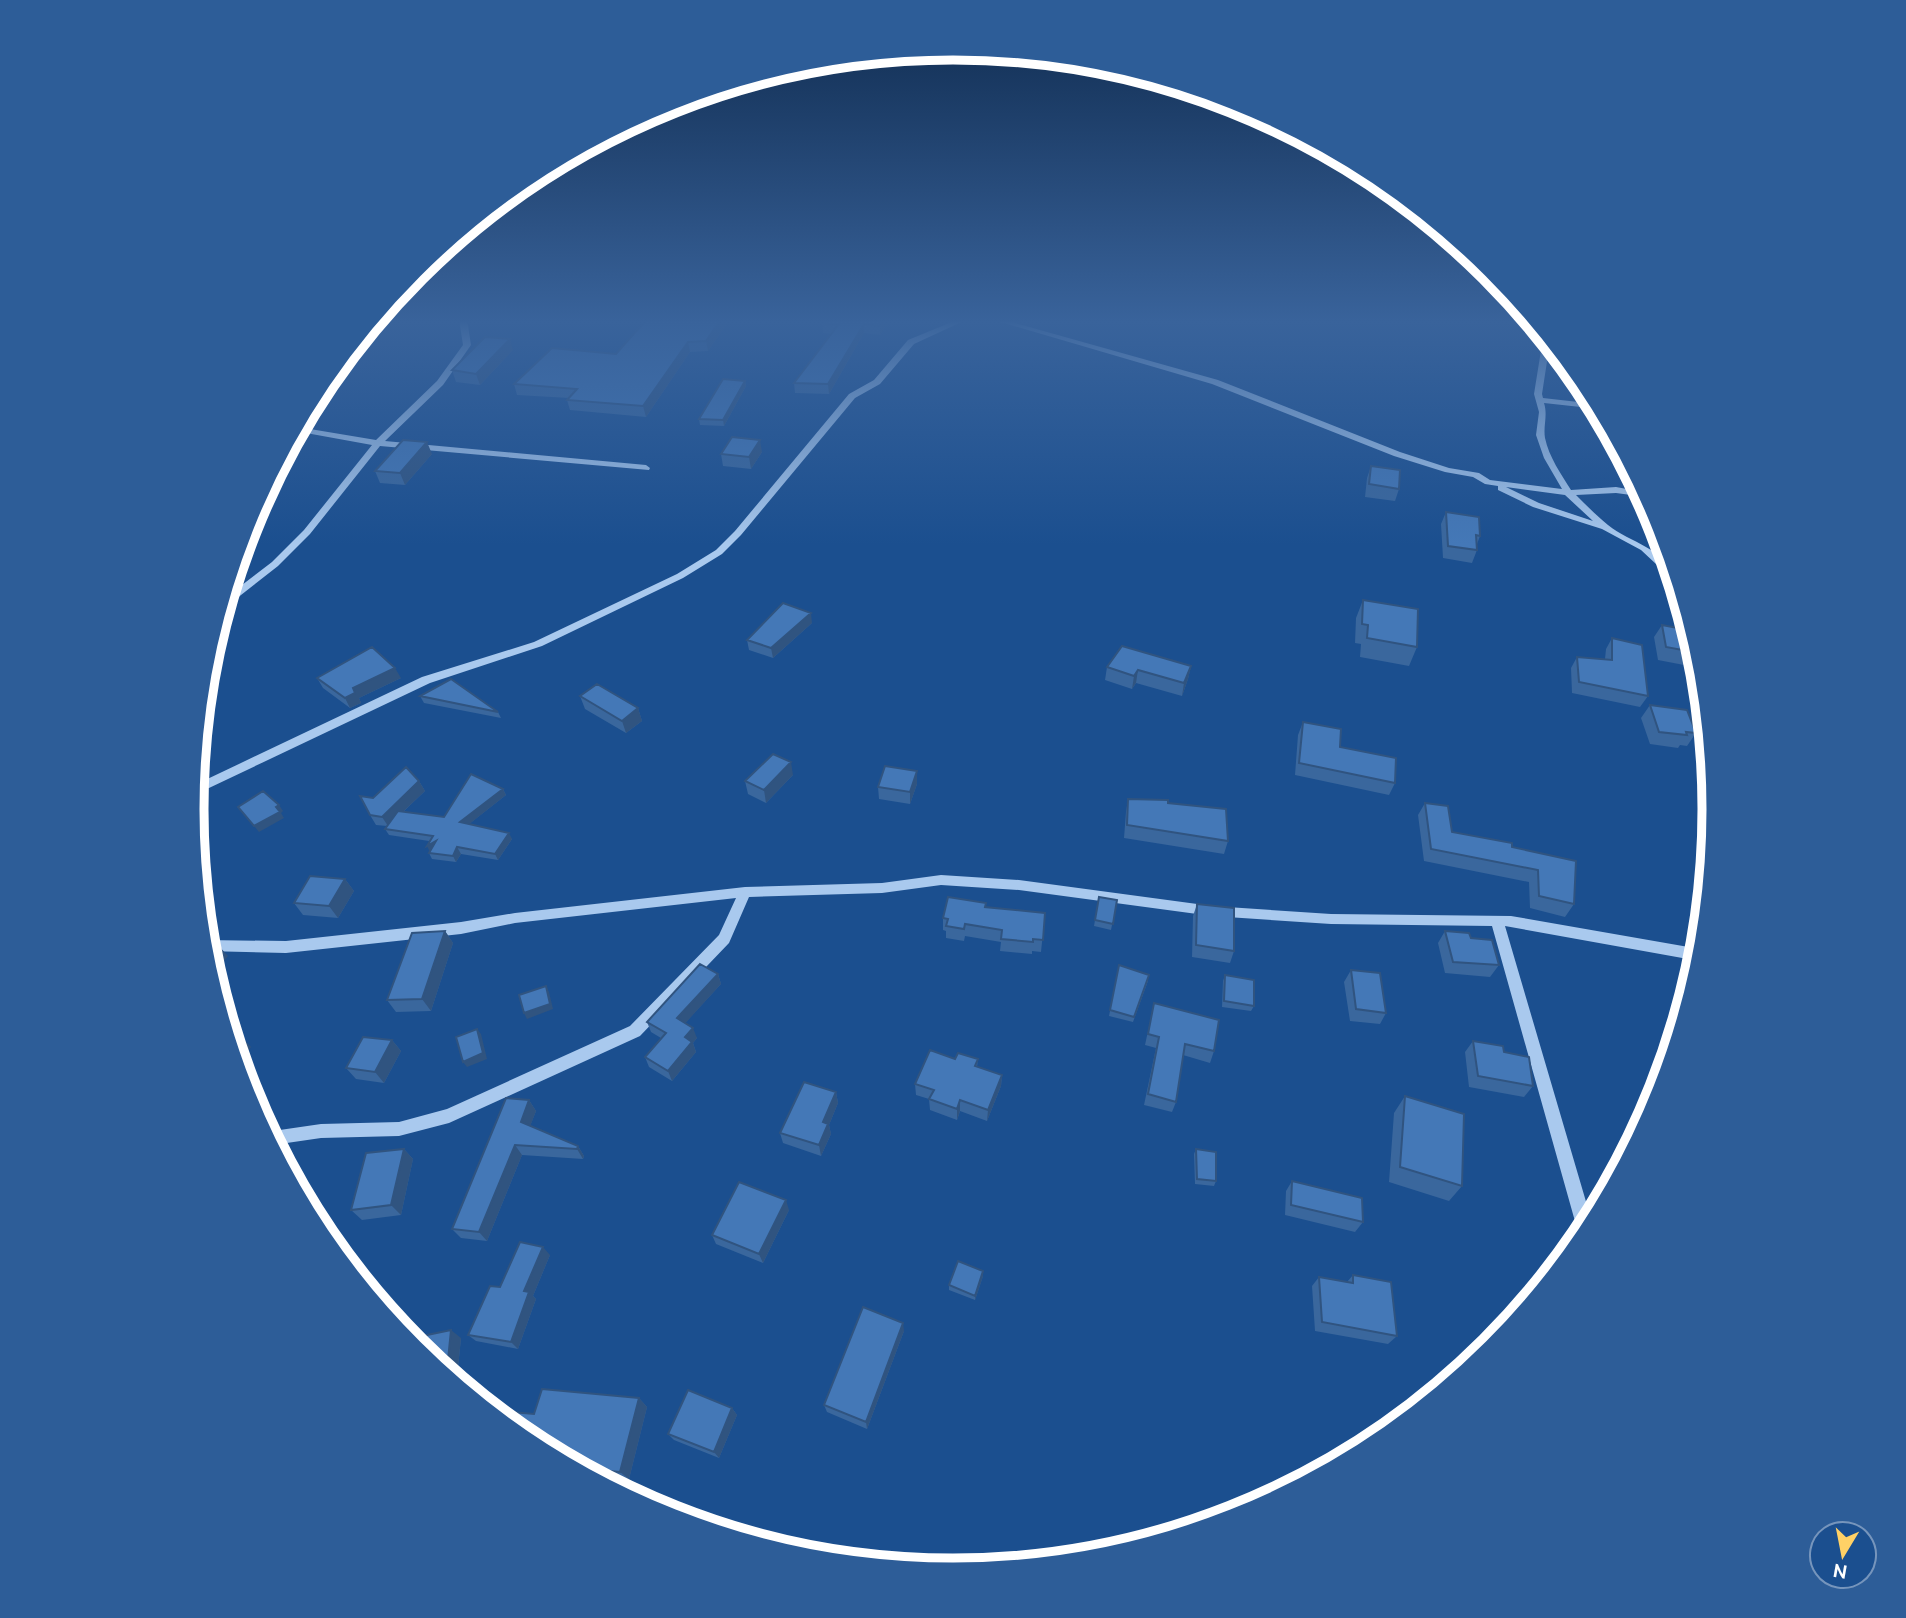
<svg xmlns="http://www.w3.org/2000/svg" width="1906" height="1618" font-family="Ubuntu,sans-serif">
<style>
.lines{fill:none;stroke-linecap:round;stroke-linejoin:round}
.minor{fill:#a9c9ee;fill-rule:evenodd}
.wall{fill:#3a679d}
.shaded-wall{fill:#305480}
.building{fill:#4478b7;stroke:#305480;stroke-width:2}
.rim{fill:none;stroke:#fff;stroke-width:9}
</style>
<rect width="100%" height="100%" fill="#1b4f8f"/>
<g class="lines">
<path class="minor" d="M459,319h8l4,26 -28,40 -58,56 261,24 4,3 -1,2 -269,-24 -70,88 -32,32 -51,40 -5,1 3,-9 47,-36 32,-32 68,-85 -77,-14 3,-4 78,13 61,-59 26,-36z
M959,319h9l-54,25 -34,40 -25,14 -114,137 -19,19 -39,24 -141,68 -112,37 -221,105h-8l-2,-3 2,-3 221,-105 112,-35 143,-68 39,-24 19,-19 114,-137 25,-14 34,-40z
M990,319h11l217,61 182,72 49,16 30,5 11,7 72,9 -18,-31 -8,-23 3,-23 -5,-18 9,-56 3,-2 4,6 -8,52 1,4 53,6 3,5 -55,-6c4,12 -1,23 1,35 4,19 16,36 26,52l45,-3 27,5 3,5 -30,-4 -40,2c10,10 21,21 32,30 22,18 58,23 67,54l-4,-1 -30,-28 -39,-21 -69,-22 -35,-17v-4l-13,-2 -12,-7 -28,-5 -51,-16 -182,-72zM1506,487l59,8 28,26 -54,-18z
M941,875l78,5 193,26 119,8 180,2 189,33 -1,12 -194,-35 87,296 -11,16 -3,-6 -86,-306 -161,-2 -119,-8 -193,-26 -78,-5 -59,8 -133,4 -20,46 -89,93 -191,87 -50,13 -78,2 -48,7 -7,-13 55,-8 78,-2 48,-13 183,-83 89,-91 17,-37 -221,25 -54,11 -175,19 -81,-2 -1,-11 82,1 175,-19 54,-9 230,-26 137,-4z"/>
</g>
<path class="wall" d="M641,319h89l-22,32 -18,1 -44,65 -76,-7 -3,-10 2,-2 -52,-3 -3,-11 102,-30 31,-35z
M891,319l-11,16 -16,-2 -35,61 -34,-1 -1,-10 38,-49 -9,-1 -1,-10z
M513,350l-33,35 -24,-3 -4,-12z
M745,381l1,5 -22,40 -24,-1 -1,-6z
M762,452l-11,17 -28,-3 -2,-12z
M432,454l-27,31 -25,-2 -5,-12z
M1371,466l28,23 -4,12 -30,-4 2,-19z
M1446,512l34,24 -3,8v6l-5,13 -29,-5 -2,-34z
M1363,600l54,47 -8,19 -49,-9 1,-13 -6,-1 1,-25z
M812,623l-39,35 -24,-8 -2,-10z
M1662,625l31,27 -9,13 -26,-5 -4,-23z
M1612,638l36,58 -8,11 -68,-14 -1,-25 6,-11 28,2 1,-10z
M1191,666l-3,13 -6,17 -46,-13 -4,6 -27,-9 2,-13z
M317,678h84l-42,20 2,5 -11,5 -27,-20z
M420,696l78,16 3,6 -77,-15z
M580,696l58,12 4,13 -16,12 -41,-24z
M1650,705l46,28 -9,13 -7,-1 -2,3 -28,-4 -9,-26z
M1303,722l92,61 -6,12 -94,-20 3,-40z
M917,771v13l-7,20 -31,-5 -1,-12z
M793,775l-27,28 -18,-9 -3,-13z
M419,781l6,10 -22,21 41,5 59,-28 3,6 -37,29 43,15 -14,21 -37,-6 -5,8 -24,-3 -3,-6 1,-2 -1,-10 -40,-6 -4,-6 2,-3 -11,-1 -6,-10 3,-17z
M1128,799l40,4 60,38 -4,13 -100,-16 2,-26z
M1425,803l27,29 60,15 62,57 -9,13 -35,-9 -1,-26 -105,-21 -6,-46z
M345,879l9,12 -16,27 -35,-3 -9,-12z
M1099,897l18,3 -6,30 -17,-4z
M1197,904l37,47 -4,12 -38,-6 1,-41z
M986,907l59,6 -4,39 -9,-1v3l-32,-3 1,-9 -36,-6 -1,5 -18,-3v-7l-3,-1v-12z
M445,931l8,12 -22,68 -35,1 -9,-12z
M1445,931l26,7 28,27 -9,12 -45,-4 -7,-30z
M1119,965l29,16 -15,41 -24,-6z
M1351,970l35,43 -6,11 -30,-3 -6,-39z
M718,974l3,10 -36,39 12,15 -4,5 3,9 -24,29 -23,-14 -4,-10 16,-19 -10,-6 -4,-10z
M1225,975l29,31 -3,5 -29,-4 1,-26z
M1154,1003l60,48 -4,12 -27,-8 -7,47 -4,10 -28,-7 12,-57 -11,-3z
M392,1040l9,11 -17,32 -28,-4 -10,-11z
M1473,1041l31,11 29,34 -9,11 -55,-10 -4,-35z
M955,1059h23l-1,8 25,8 -1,11 -14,35 -27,-10 -3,9 -27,-10 -1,-11 -13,-4 -1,-11z
M836,1092l2,11 -9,22 2,9 -10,22 -38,-13 -3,-10z
M1405,1096l57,90 -13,15 -60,-19 5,-69z
M529,1100l7,11 -6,15 48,20 6,10 -1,3 -61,-4 -35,86 -26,-3 -9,-9z
M404,1149l9,10 -12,56 -39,5 -11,-10z
M1196,1149l20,32 -2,5 -19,-2 -1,-30z
M1292,1181l71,41 -8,10 -70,-17 1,-24z
M789,1210l-26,53 -47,-19 -4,-9z
M550,1255l-17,41 3,3 -18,50 -42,-8 -8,-6 32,-48z
M983,1271v5l-8,24 -26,-10v-5z
M1353,1275l44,61 -9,8 -73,-13 -3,-45 7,-9 28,5z
M904,1331l-37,98 -40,-17 -3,-7z
M461,1338l-3,30 -11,2v4l-33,-27z
M639,1398l8,9 -18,72 -36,-3 -64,-34 5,-28z
M732,1408l5,7 -18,43 -45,-18 -6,-6z"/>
<path class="shaded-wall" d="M375,319h9l-12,10 -2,-5z
M721,319h9l-22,32 -2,-10z
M884,319h7l-11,16v-9z
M864,324v9l-35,61 -1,-10z
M510,339l3,11 -33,35 -4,-11z
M688,342l2,10 -44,65 -3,-11z
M337,364l2,4 -15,12z
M745,381l1,5 -22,40 -1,-6z
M760,440l2,12 -11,17 -2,-12z
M427,442l5,12 -27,31 -5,-12z
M811,613l1,10 -39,35 -2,-10z
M1191,666l-3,13 -6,17 2,-13z
M395,668l6,10 -42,20 2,5 -11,5 -5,-10 8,-10z
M1138,670l-2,13 -4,6 2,-13z
M638,708l4,13 -16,12 -4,-12z
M791,762l2,13 -27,28 -2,-13z
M917,771v13l-7,20v-12z
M419,781l6,10 -37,35 -6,-9z
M503,789l3,6 -43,34 -3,-7z
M279,805l4,6 -2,2 3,5 -25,14 -5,-6z
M200,813l5,7 -12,7 -1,-9z
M509,833l3,6 -14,21 -3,-6z
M436,841l-6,11 -3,-6z
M457,847l4,7 -5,8 -3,-6z
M345,879l9,12 -16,27 -9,-12z
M445,931l8,12 -22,68 -9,-12z
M217,944l11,12 -16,21 -6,-19z
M718,974l3,10 -40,44 -4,-10z
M546,986l3,6 4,17 -26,10 -3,-6z
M693,1028l4,10 -4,5 3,9 -24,29 -4,-10 17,-34z
M477,1029l4,5 6,25 -20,8 -4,-5z
M240,1035l11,12 -13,17 -6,-19z
M392,1040l9,11 -17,32 -9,-11z
M1002,1075l-1,11 -14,35 1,-11z
M836,1092l2,11 -9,22 2,9 -10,22 -2,-11 4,-23z
M529,1100l7,11 -8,21 -7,-10z
M960,1100v11l-3,9v-11z
M515,1145l7,10 -35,86 -8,-9z
M578,1146l6,10 -1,3 -6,-10z
M404,1149l9,10 -12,56 -10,-10z
M786,1200l3,10 -26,53 -4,-9z
M543,1247l7,8 -17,41 3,3 -18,50 -7,-7 13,-51z
M983,1271v5l-8,24v-4z
M903,1323l1,8 -37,98 -1,-7z
M451,1330l10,8 -3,30 -10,-8z
M437,1362l10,8v4l-10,-8z
M639,1398l8,9 -18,72 -9,-7z
M732,1408l5,7 -18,43 -5,-6z"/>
<path class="building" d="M647,319h74l-15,22 -18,1 -45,64 -76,-6 10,-11 -63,-5 38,-36 64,6z
M824,319h60l-4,7 -16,-2 -36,60 -34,-1 44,-58 -16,-2z
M485,337l25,2 -34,35 -24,-4z
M723,379l22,2 -22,39 -24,-1z
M732,437l28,3 -11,17 -28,-3z
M403,440l24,2 -27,31 -25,-2z
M1371,466l29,4 -1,19 -30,-5z
M1446,512l33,5 1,19 -4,-1 1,15 -29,-4z
M1363,600l55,9 -1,38 -50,-9 1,-13 -6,-1z
M783,603l28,10 -40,35 -24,-8z
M1662,625l26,5 5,22 -27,-5z
M1612,638l30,7 6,51 -69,-14 -2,-25 35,3z
M1122,646l69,20 -7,17 -46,-13 -4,6 -27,-9z
M372,647l23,21 -42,20 2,5 -10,5 -28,-20z
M451,679l47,33 -78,-16z
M597,684l41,24 -16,13 -42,-25z
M1650,705l37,5 9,23 -10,-1 1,3 -28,-3z
M1303,722l38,7 -1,18 56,11 -1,25 -96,-20z
M773,754l18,8 -27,28 -19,-9z
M885,766l32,5 -7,21 -32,-5z
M406,767l13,14 -37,36 -12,-2 -10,-19 13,2z
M471,774l32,15 -43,33 49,11 -14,21 -38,-7 -4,9 -24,-3 7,-12 -9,5 6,-10 -48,-7 13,-18 46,6z
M263,791l16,14 -3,2 4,5 -26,14 -16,-19z
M1128,799l40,1v3l58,6 2,32 -101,-16z
M1425,803l23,3 4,26 60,11v4l64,14 -2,43 -35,-8 -1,-26 -107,-21z
M192,806l8,7 -8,5 -1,-9z
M310,876l35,3 -16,27 -35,-3z
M948,897l38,6 -1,4 60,6 -2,27 -10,-1v3l-32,-3 1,-9 -37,-6 -1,5 -18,-3 2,-7 -5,-1z
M1099,897l18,3 -4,24 -18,-4z
M1197,904l37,4v43l-38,-6z
M445,931l-23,68 -35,1 25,-67z
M1445,931l24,2 2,5 21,2 7,25 -46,-3z
M204,942l13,2 -11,14v-1z
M700,964l18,10 -41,44 16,10 -8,9 7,5 -24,29 -23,-14 21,-24 -19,-11z
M1119,965l30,10 -15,42 -24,-7z
M1351,970l29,3 6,40 -30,-4z
M1225,975l29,5v26l-30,-5z
M546,986l4,18 -26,9 -5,-18z
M1154,1003l65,17 -5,31 -29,-7 -9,58 -28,-8 11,-57 -11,-3z
M477,1029l6,24 -20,9 -7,-25z
M229,1033l11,2 -8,10z
M363,1037l29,3 -17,32 -29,-4z
M1473,1041l30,5 1,6 25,5 4,29 -55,-10z
M930,1050l25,9 3,-6 20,6 -3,7 27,9 -14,35 -28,-10 -3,9 -28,-10 5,-9 -19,-6z
M804,1082l32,10 -13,30 5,2 -9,21 -39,-12z
M1405,1096l59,18 -2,72 -62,-19z
M506,1098l23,2 -8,22 57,24 -1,3 -62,-4 -36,87 -27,-3z
M404,1149l-13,56 -40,5 15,-57z
M1196,1149l20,3v29l-19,-2z
M1292,1181l70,17 1,24 -72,-17z
M739,1182l47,18 -27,54 -47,-19z
M520,1242l23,5 -19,44 5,1 -18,50 -43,-7 22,-49 10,1z
M958,1261l25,10 -8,25 -26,-11z
M1353,1275l38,7 6,54 -75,-14 -3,-45 34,6z
M863,1307l40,16 -37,99 -42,-17z
M451,1330l-3,30 -11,2v4l-23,-19 -6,-8z
M542,1389l97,9 -19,74 -42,-4 -49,-26 -39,-32 44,4z
M688,1390l44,18 -18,44 -46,-18z"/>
<linearGradient id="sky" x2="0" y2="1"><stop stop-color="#0f2b4f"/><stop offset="0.59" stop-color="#39639b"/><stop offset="1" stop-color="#39639b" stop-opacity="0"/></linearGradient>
<rect width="1906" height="545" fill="url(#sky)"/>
<path d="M0 0H1906V1618H0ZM204 809a749 749 0 1 1 1498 0a749 749 0 1 1-1498 0Z" fill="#2d5d98" fill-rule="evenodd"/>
<path class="rim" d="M204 809a749 749 0 1 1 1498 0a749 749 0 1 1-1498 0Z"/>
<g transform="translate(1843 1555) rotate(190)"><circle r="33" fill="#1b4f8f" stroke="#7695bc" stroke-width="2"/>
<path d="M0-5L12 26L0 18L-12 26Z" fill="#ffd166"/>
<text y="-10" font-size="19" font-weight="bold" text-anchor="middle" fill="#ffffff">N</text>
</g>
</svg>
